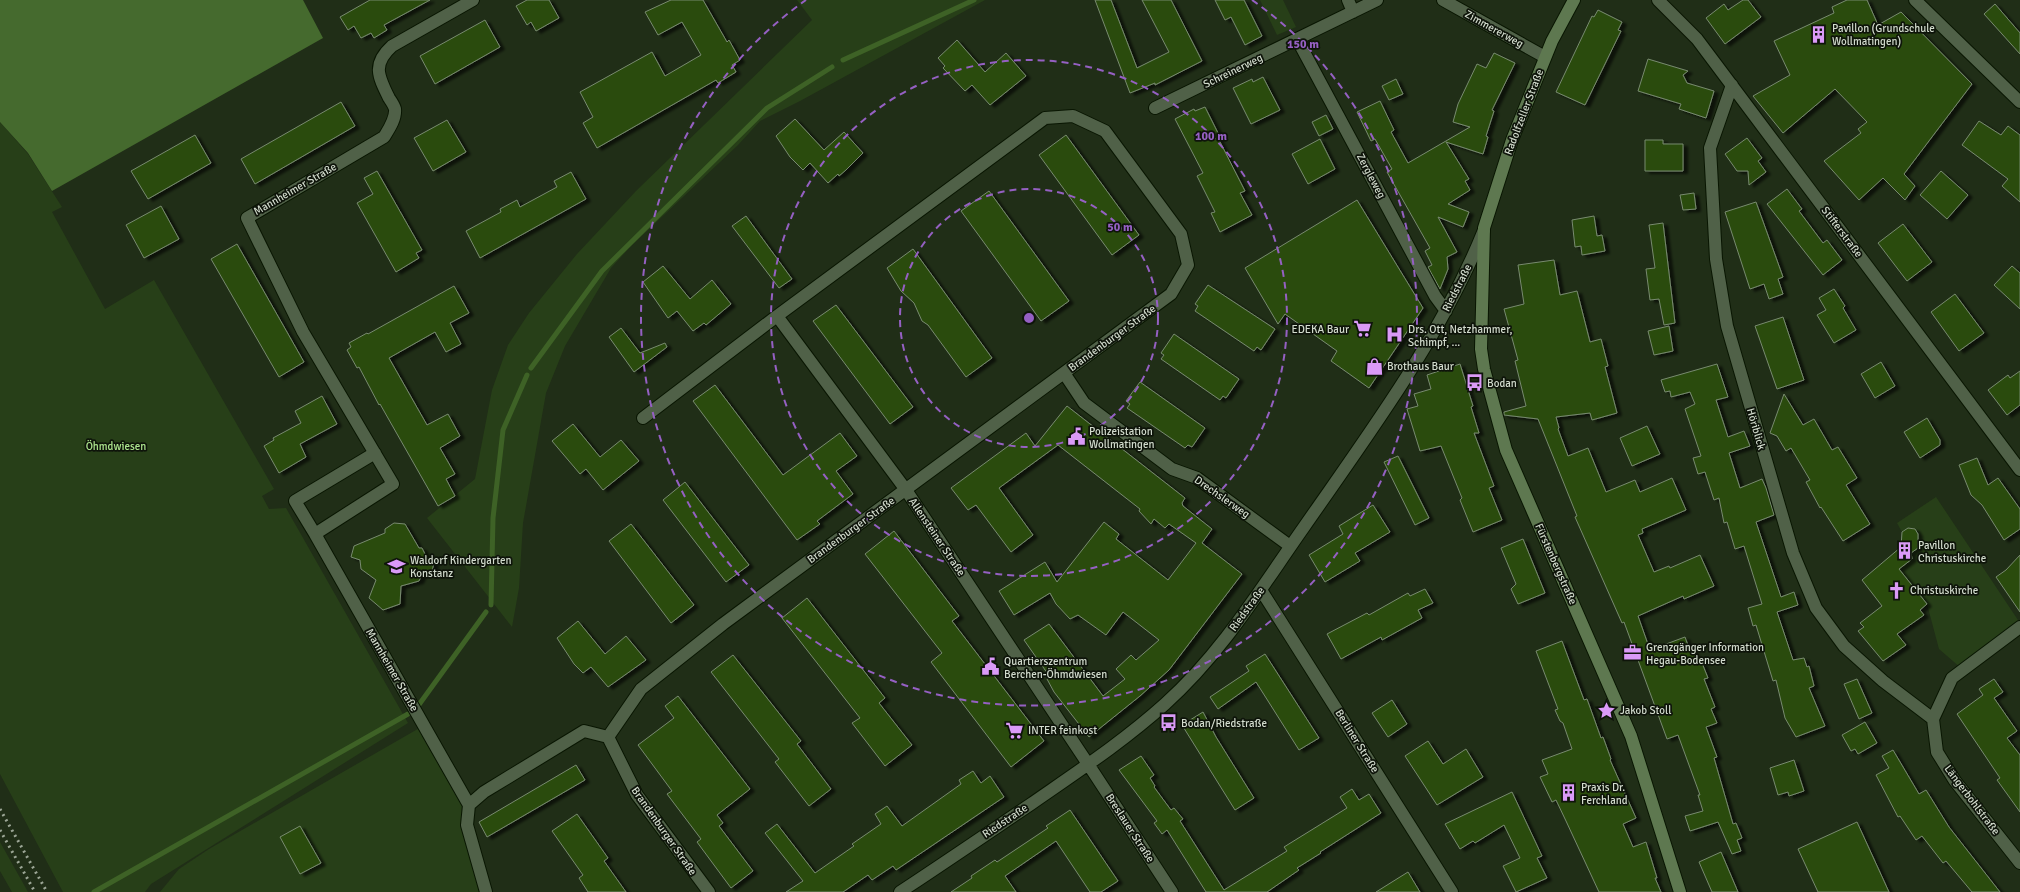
<svg xmlns="http://www.w3.org/2000/svg" width="2020" height="892" font-family="Signika,sans-serif">
<style>
.green{fill:#273f18}
.forest{fill:#456a2e}
.lines{fill:none;stroke-linecap:round;stroke-linejoin:round}
.stream{stroke:#3e6226;stroke-width:5}
.building{fill:#294c0d;stroke:#788a6f;filter:url(#shadow)}
.street-casing{stroke:#091602;stroke-width:14}
.secondary-casing{stroke:#091602;stroke-width:14}
.street{stroke:#506148;stroke-width:12}
.secondary{stroke:#5e7850;stroke-width:12}
.rail{stroke:#9ca696;stroke-width:3;stroke-dasharray:2 4;stroke-linecap:butt}
.ring{fill:none;stroke:#9560c3;stroke-width:2;stroke-dasharray:7 5}
.labels{text-anchor:middle;dominant-baseline:central;stroke-width:3.5;stroke-linejoin:round;paint-order:stroke}
.poi-label{font-size:11px;fill:#d2dbcd;stroke:#0e140a;text-anchor:start}
.street-label{font-size:11px;fill:#d2dbcd;stroke:#0e140a}
.park-label{font-size:11px;fill:#ade58e;stroke:#0e140a}
.centre{fill:#9560c3;stroke:#0e140a;stroke-width:2}
.ring-label{font-size:12px;text-anchor:middle;font-weight:bold;fill:#9560c3;stroke:#0e140a;stroke-width:3.5;stroke-linejoin:round;paint-order:stroke}
</style>
<defs>
<filter id="shadow"><feDropShadow dx="4.5" dy="2.5" stdDeviation="1" flood-color="#0009"/></filter>
</defs>
<rect width="100%" height="100%" fill="#202e17"/>
<path class="green" d="M797,0h188l-185,101 -40,20 -22,24 -108,102 -19,21 -46,78 -19,47 -23,130 -4,65 -7,39 -85,-109 48,-39 17,-89 16,-45 21,-32 48,-59 59,-63 176,-171z
M1260,0h23l13,27 -19,8z
M0,122l28,32 34,53 -10,5 53,97 49,-29 120,209 -12,7 7,13 17,-1 122,215 -257,161 -6,8h-82l-63,-118z
M1936,497l84,126 -59,45 -22,-19 -12,-45 -28,-35 13,-10 -1,-6 7,-5v-14l-3,-5 -6,-1 -7,4 -5,-9z
M423,726l46,79 -2,20 19,67h-326l19,-23 30,-20z
M0,842l28,50h-16l-12,-21z"/>
<path class="forest" d="M0,0h303l20,38 -271,153 -24,-38 -28,-31z"/>
<g class="lines">
<path class="stream" d="M843,60l131,-60
M531,368l71,-97 165,-163 65,-41
M491,605l2,-87 10,-88 24,-55
M418,706l68,-94
M94,892l314,-178"/>
</g>
<path class="building" d="M370,0h60l-46,25 3,5 -13,8 -3,-5 -10,5 -7,-12 -6,4 -8,-13z
M527,0h22l10,18 -23,13 -5,-9 -4,3 -11,-19z
M671,0h32l24,42 2,-2 11,20 -8,5 4,7 -18,11 -2,-3 -119,68 -14,-25 10,-6 -13,-25 72,-40 13,24 36,-21 -19,-33 -24,13 -13,-23z
M1095,0h16l26,68 32,-16 -27,-52h29l31,61 -47,24v-2l-25,10z
M1215,0h29l18,36 -17,9 -14,-28 -6,3z
M1743,0h5l13,17 -36,27 -19,-26 18,-14 4,6z
M1847,0h20l11,25 23,-13 71,72 -68,90 11,12 -10,14 -22,-22 -24,22 -35,-39 37,-28 -3,-4 9,-7 -32,-33 -52,44 -30,-37 37,-21 -16,-34 60,-28 -2,-6z
M1995,4l25,29v21l-36,-40z
M1598,10l24,12 -4,8 3,1 -36,74 -29,-13 36,-76 2,1z
M485,20l15,27 -65,37 -15,-28z
M957,40l28,32 21,-19 20,23 -36,29 -18,-20 -7,6 -22,-23 2,-2 -7,-8z
M1494,53l21,10 -23,47 2,1 -8,25 2,1 -5,17 -37,-12 23,37 -4,2 5,9 -22,14 21,8 -6,15 -25,-10 19,35 -10,5 1,12 -8,20 -12,-22 4,-2 -7,-14 5,-3 -43,-76 5,-3 -17,-30 -4,2 -14,-29 23,-11 14,29 -3,2 17,31 62,-36 -17,-5 5,-18 19,-40 9,4z
M1648,59l40,12 -5,4 4,8 27,8 -8,27 -27,-9 2,-5 -43,-13z
M1263,77l17,33 -29,14 -18,-36 19,-9 1,3z
M1396,79l7,15 -14,6 -7,-14z
M341,102l14,24 -100,58 -14,-25z
M1205,107l15,30 -2,1 27,53 -5,2 12,22 -32,17 -9,-19 4,-1 -18,-36 6,-3 -28,-54 19,-10 1,2z
M1326,115l7,14 -14,7 -7,-14z
M795,119l29,31 20,-18 19,21 -17,17 -7,6 -1,-2 -10,9 -18,-20 -7,7 -13,-13 -14,-21z
M447,120l19,32 -33,19 -19,-33z
M1979,121l22,14 7,-9 12,9v67l-18,-16 6,-7 -46,-34z
M195,135l16,28 -63,36 -17,-28z
M1066,135l73,100 -27,20 -73,-100z
M1747,138l15,20 -4,3 8,11 -17,13 -1,-14h-11l-12,-17z
M1320,139l15,30 -27,15 -16,-30z
M1645,140h18v4h20v27h-38z
M377,171l45,79 -6,3 3,5 -23,14 -39,-69 16,-9 -9,-16z
M1941,171l27,24 -21,24 -27,-24z
M571,172l15,27 -106,59 -14,-27 35,-19 -1,-3 17,-9 3,7 37,-20 -3,-6z
M1787,189l15,20 -3,2 24,32 4,-3 15,20 -19,15 -56,-71z
M989,191l80,110 -28,20 -80,-110z
M1694,193l2,16 -13,1 -3,-15z
M1357,200l66,108 -54,80 -38,-27 6,-10 -52,-37 -7,10 -33,-56z
M1756,202l27,75 -5,2 5,15 -14,5 -5,-15 -14,5 -25,-77z
M161,206l18,33 -35,19 -18,-33z
M746,216l46,63 -13,9 -47,-62z
M1594,216l3,20 5,-1 3,16 -23,4 -1,-9 -6,1 -3,-27z
M1663,223l12,100 -11,2 -5,-26 -9,1 -4,-31 9,-1 -6,-43z
M1903,224l29,38 -25,19 -29,-38z
M237,244l67,118 -25,15 -68,-118z
M913,249l79,109 -26,19 -38,-52 -6,-4 -8,-18 -13,-12 -14,-23z
M1554,260l6,35 17,-4 13,51 11,-3 7,27 -3,1 12,46 -25,7 -2,-7 -34,4 3,11 -1,1 10,27 20,-8 18,44 29,-12 5,12 32,-14 14,32 -44,19 1,4 -5,2 16,37 15,-6 1,2 30,-13 14,31 -30,13 -1,-3 -45,20 12,34 35,-13 5,14 3,-1 6,14 3,-1 6,15 -4,1 11,28 -4,2 6,14 -11,4 11,30 -3,1 19,66 3,-1 6,15 -5,2 4,11 -9,3 -14,-32 -28,9 -5,-15 18,-5 -5,-16h2l-22,-60 -11,4 -43,-117 -2,1 -47,-106 2,-1 -39,-97 -34,-4v-3l22,-6 -11,-45 3,-1 -14,-51 20,-5 -6,-39z
M663,266l27,33 22,-19 19,24 -25,21 -2,-2 -11,8 -16,-20 -9,7 -25,-36z
M2012,266l8,7v36l-26,-24z
M1208,285l67,44 -14,21 -4,-3 -3,4 -59,-40 3,-5 -3,-2z
M454,286l15,27 -19,10 11,21 -15,8 -11,-20 -46,26 38,67 21,-11 12,22 -20,12 15,26 -9,5 9,17 -17,10 -58,-102 -1,1 -20,-38 -2,1 -10,-18 4,-3 -2,-4 18,-10 1,1z
M1834,289l11,17 -2,2 13,22 -22,13 -17,-28 9,-5 -7,-12z
M1955,294l29,39 -25,18 -28,-39z
M836,305l77,102 -23,17 -77,-103z
M1783,317l21,63 -27,9 -22,-63z
M1669,326l4,25 -19,4 -6,-24z
M621,328l19,25 25,-10 2,4 -33,25 -25,-35z
M1174,334l65,45 -13,19 -3,-2 -3,4 -59,-41 3,-4 -3,-2z
M1881,362l14,24 -20,12 -14,-24z
M1460,364l13,42 -2,1 8,26h-5l20,53 -5,2 13,32 -29,12 -13,-32 2,-2 -21,-52 -21,5 -13,-42 11,-3 -4,-12 17,-5 -4,-14z
M1717,364l11,33 -12,3 12,37 16,-6 6,15 -21,7 11,35 22,-9 4,9 8,27 -18,7 25,75 13,-5 4,13 -21,7 16,48 11,-2 3,9 2,-1 5,20 -5,2 16,38 -29,11 -11,-19 -9,-38 -3,1 -17,-56 -3,1 -5,-18 14,-4 -18,-58 -9,3 -8,-27 -3,1 -5,-25 -5,2 -9,-28 -7,2 -5,-16 8,-2 -16,-47 10,-5 -5,-12 -19,5 -1,-6 -5,1 -4,-12z
M2020,371v34l-13,10 -19,-25 20,-15 2,3z
M1140,382l65,46 -13,19 -4,-2 -3,3 -58,-40 3,-4 -4,-3z
M715,385l68,90 57,-42 17,23 -21,15 17,23 -36,27 3,3 -23,16 -104,-139z
M1784,394l19,31 11,-6 18,31 6,-3 19,31 -11,7 24,39 -27,17 -22,-34 -1,1 -14,-26 4,-2 -19,-32 -5,3 -9,-15 -7,-3z
M322,396l15,28 -37,20 6,13 -27,16 -15,-27 10,-6 -1,-2 28,-15 -6,-12z
M1067,406l118,92 -3,5 1,3 29,23 -10,14 40,31 -73,96 -29,26 -51,41 -35,-45 -7,-13 3,-2 -26,-37 25,-16 54,72 22,-17 -9,-10 15,-14 5,5 23,-20 -36,-28 -17,23 -28,-20 -8,4 -14,-15 -6,-11 -36,22 -15,-24 46,-29 12,20 47,-60 15,12 -3,5 52,41 28,-37 -27,-19 -4,4 -11,-9 -3,5 -12,-13 1,-2 -82,-64 -59,43 34,47 -22,17 -35,-47 -8,5 -17,-22 75,-55 9,13z
M1927,418l13,22v5l-20,13 -16,-26z
M573,424l27,33 21,-17 18,21 -36,29 -17,-21 -6,5 -28,-33z
M1647,426l13,28 -28,12 -12,-28z
M1398,456l31,62 -14,7 -31,-63z
M1977,458l11,27 10,-7 22,31v20l-16,11 -22,-35 -11,-10 -12,-30z
M685,482l64,83 -23,17 -63,-82z
M1373,505l17,27 -35,21 5,8 -35,21 -16,-27 34,-21 -4,-8z
M394,523l11,1 14,24h3l4,8 8,6 -2,10h-9l-4,9 -18,5 -1,18 -17,6 -14,-12 7,-18 -15,-11 -1,-9 -9,-3 3,-11 31,-13v-4z
M631,524l63,81 -23,18 -62,-82z
M1908,528l7,1 3,5v14l-7,5 1,6 -13,10 28,35 -7,6 4,5 -27,19 9,11 -23,16 -25,-30 6,-4 -4,-4 22,-17 -20,-26 39,-33 1,-15z
M894,531l65,85 -7,5 92,120 -33,26 -80,-105 11,-9 -77,-99z
M1523,539l22,54 -27,11 -7,-15 5,-5 -15,-36z
M2020,555v57l-24,-35 10,-7z
M1425,589l8,14 -15,7 4,8 -40,22 -1,-3 -40,22 -14,-25 40,-21 2,2 39,-22 2,3z
M807,598l78,100 -6,5 33,42 -27,21 -33,-43 8,-5 -78,-100z
M578,621l27,33 21,-18 20,24 -38,27 -17,-20 -8,6 -9,-9 -17,-26z
M1562,641l22,59 3,-1 14,39 2,-1 8,22 -1,1 26,58 -13,6 10,23 13,-5 11,36h-2l6,14h-62l-33,-71 -10,-21 -4,2 -12,-25 8,-3 -6,-14 30,-11 -9,-26 -3,-2 -5,-11 3,-1 -22,-58z
M1265,654l54,84 -20,12 -43,-68 -38,27 -8,-12 39,-26 -3,-5z
M733,655l68,86 -4,3 34,45 -22,17 -34,-44 4,-3 -68,-87z
M1857,679l15,34 -13,6 -15,-35z
M1994,679l9,13 -9,6 23,33 -10,7 13,17v57l-23,-32 3,-2 -43,-64 26,-19 -4,-6z
M678,696l72,93 -33,26 6,8 -4,3 34,45 -22,17 -34,-46 4,-3 -34,-45 5,-3 -34,-46 36,-27 -9,-12z
M1392,700l15,24 -19,13 -16,-24z
M1203,712l13,25 38,61 -19,12 -53,-85z
M1865,722l12,21 -19,11 -3,-5 -4,2 -9,-16z
M1428,741l15,23 23,-15 17,28 -46,28 -32,-49z
M1893,750l26,44 7,-4 23,37 51,65h-28l-26,-31 -3,2 -21,-27 -6,4 -16,-24 -2,1 -22,-42 13,-7 -7,-12z
M1141,756l13,19 -4,3 5,8 -1,1 17,23 3,-2 9,11 -3,2 44,69 63,-39 -3,-4 63,-39 -7,-11 12,-8 7,11 10,-6 12,19 -61,39 1,1 -24,15 2,2 -32,22h-61l-39,-62 -5,4 -8,-11 3,-2 -38,-51z
M1794,760l10,31 -15,5 -1,-4 -10,3 -8,-27z
M576,765l9,15 -98,57 -8,-15z
M973,771l8,12 9,-7 14,21 -108,73 -3,-4 -21,14 -4,-5 -25,17h-57l17,-11 -38,-48 12,-9 38,49 39,-27 -2,-2 29,-20 -6,-10 12,-8 15,20 59,-42 -2,-4z
M1512,792l30,64 -5,2 10,20 -31,14 -13,-26 17,-8 -16,-33 -29,18 -2,-2 -13,8 -15,-25z
M1070,810l48,71 -17,11h-11l-34,-51 -51,35 11,16h-65l21,-14 -1,-2 24,-16 2,2 51,-34 -2,-2z
M577,814l31,44 -4,3 22,31h-38l-9,-14 4,-3 -31,-44z
M1857,822l32,70h-71l-20,-43z
M300,826l21,37 -21,11 -20,-37z
M1721,852l17,40h-26l-13,-30z
M1408,872l12,20h-44z"/>
<g class="lines">
<defs>
<path id="street" d="M1348,0l5,12
M1443,0l102,57
M1658,0l39,39 323,431
M1915,0l105,102
M1297,39l138,257 11,15
M1732,85l-22,63 6,111 11,67 66,227 23,55 28,38 39,35 50,38
M1155,108l222,-108
M777,316l129,174 182,274 84,128
M1064,373l20,30 88,66 25,9 93,68
M643,418l134,-102 268,-198 28,-2 32,15 76,103 7,31 -17,29 -448,330 -82,65 -33,48 29,58 72,97
M315,534l-20,-33 80,-48
M1261,590l191,302
M2020,627l-68,51 -19,41 4,33 18,29 65,82
M469,805l-154,-271 78,-50 -90,-152 -56,-114 137,-81c5,-8 12,-18 11,-28 -1,-4 -4,-8 -6,-11 -11,-22 -17,-34 3,-52l81,-46
M486,892l-19,-67 2,-20 15,-13 100,-61 24,6
M900,892c44,-29 88,-59 131,-88 46,-32 93,-63 134,-100 57,-51 96,-116 139,-177 66,-95 137,-190 180,-297"/>
<path id="secondary" d="M1574,0l-22,41 -40,99 -28,88 -3,121 3,20 22,81 125,286 49,156"/>
</defs>
<use href="#street" class="street-casing"/>
<use href="#secondary" class="secondary-casing"/>
<use href="#street" class="street"/>
<use href="#secondary" class="secondary"/>
<path class="rail" d="M0,809l47,83
M0,830l35,62"/>
</g>
<g class="ring">
<circle cx="1029" cy="318" r="129"/>
<circle cx="1029" cy="318" r="258"/>
<path d="M1252 0A388 388 0 1 1 806 0"/>
</g>
<defs>
<symbol id="building-bare" viewBox="-9 -9 18 18"><path d="M-4-6H4V6H1V3H-1V6H-4ZM-2.5-4.3h1.7v1.8h-1.7ZM.8-4.3h1.7v1.8H.8ZM-2.5-1h1.7V.8h-1.7ZM.8-1h1.7V.8H.8Z" fill="#da9af7" stroke="#0e140a" stroke-width="2.5" paint-order="stroke"/></symbol>
<symbol id="supermarket-bare" viewBox="-9 -9 18 18"><path d="M-6-5.5h2.5l.6 2H6L4.5 2H-2.5L-4.4-4H-6ZM-1.5 3.2a1.3 1.3 0 1 0 .1 0ZM3 3.2a1.3 1.3 0 1 0 .1 0Z" fill="#da9af7" stroke="#0e140a" stroke-width="2.5" paint-order="stroke"/></symbol>
<symbol id="hospital-bare" viewBox="-9 -9 18 18"><path d="M-5-5h3v3.5h4V-5h3V5h-3V1.5h-4V5h-3Z" fill="#da9af7" stroke="#0e140a" stroke-width="2.5" paint-order="stroke"/></symbol>
<symbol id="shop-bare" viewBox="-9 -9 18 18"><path d="M-5-2.5h2.3a2.7 3.5 0 0 1 5.4 0H5L5.5 6h-11ZM-1.5-2.5h3a1.5 2.3 0 0 0-3 0Z" fill="#da9af7" stroke="#0e140a" stroke-width="2.5" paint-order="stroke"/></symbol>
<symbol id="bus-bare" viewBox="-9 -9 18 18"><path d="M-5-6H5V4H4V6H2V4H-2V6H-4V4H-5ZM-3.5-4V0h7V-4ZM-3.5 1.2v1.5H-2V1.2ZM2 1.2v1.5H3.5V1.2Z" fill="#da9af7" stroke="#0e140a" stroke-width="2.5" paint-order="stroke"/></symbol>
<symbol id="civic-bare" viewBox="-9 -9 18 18"><path d="M-.6-6.5H3V-4.5H.6V-3L4-1V1h2V6H-6V1h2V-1L-.6-3ZM-1.2 2.5V6h2.4V2.5Z" fill="#da9af7" stroke="#0e140a" stroke-width="2.5" paint-order="stroke"/></symbol>
<symbol id="school-bare" viewBox="-9 -9 18 18"><path d="M0-5L7-2L0 1L-7-2ZM-4 1L0 2.5L4 1V4Q0 6-4 4Z" fill="#da9af7" stroke="#0e140a" stroke-width="2.5" paint-order="stroke"/></symbol>
<symbol id="church-bare" viewBox="-9 -9 18 18"><path d="M-1.2-6h2.4v3.5h3.3v2.4h-3.3V6h-2.4V-.1h-3.3v-2.4h3.3Z" fill="#da9af7" stroke="#0e140a" stroke-width="2.5" paint-order="stroke"/></symbol>
<symbol id="office-bare" viewBox="-9 -9 18 18"><path d="M-6-3h4V-5.5h4V-3h4V5H-6ZM-1-4.5V-3h2v-1.5ZM-6 0V1H6V0Z" fill="#da9af7" stroke="#0e140a" stroke-width="2.5" paint-order="stroke"/></symbol>
<symbol id="sight-bare" viewBox="-9 -9 18 18"><path d="M0-6L1.8-2.2L6-1.7L2.9 1.2L3.7 5.4L0 3.3L-3.7 5.4L-2.9 1.2L-6-1.7L-1.8-2.2Z" fill="#da9af7" stroke="#0e140a" stroke-width="2.5" paint-order="stroke"/></symbol>
</defs>
<g fill-rule="evenodd">
<use href="#building-bare" x="1806" y="22" width="25" height="25"/>
<use href="#supermarket-bare" x="1350" y="316" width="25" height="25"/>
<use href="#hospital-bare" x="1382" y="322" width="25" height="25"/>
<use href="#shop-bare" x="1362" y="354" width="25" height="25"/>
<use href="#bus-bare" x="1462" y="370" width="25" height="25"/>
<use href="#civic-bare" x="1064" y="424" width="25" height="25"/>
<use href="#building-bare" x="1892" y="538" width="25" height="25"/>
<use href="#school-bare" x="384" y="554" width="25" height="25"/>
<use href="#church-bare" x="1884" y="578" width="25" height="25"/>
<use href="#office-bare" x="1620" y="640" width="25" height="25"/>
<use href="#civic-bare" x="978" y="654" width="25" height="25"/>
<use href="#sight-bare" x="1594" y="698" width="25" height="25"/>
<use href="#bus-bare" x="1156" y="710" width="25" height="25"/>
<use href="#supermarket-bare" x="1002" y="718" width="25" height="25"/>
<use href="#building-bare" x="1556" y="780" width="25" height="25"/>
</g>
<g class="labels">
<g class="poi-label">
<text x="1832" y="28">Pavillon (Grundschule<tspan x="1832" dy="13">Wollmatingen)</tspan></text>
<text x="1349" y="329" text-anchor="end">EDEKA Baur</text>
<text x="1408" y="329">Drs. Ott, Netzhammer,<tspan x="1408" dy="13">Schimpf, ...</tspan></text>
<text x="1387" y="366">Brothaus Baur</text>
<text x="1487" y="383">Bodan</text>
<text x="1089" y="431">Polizeistation<tspan x="1089" dy="13">Wollmatingen</tspan></text>
<text x="1918" y="545">Pavillon<tspan x="1918" dy="13">Christuskirche</tspan></text>
<text x="410" y="560">Waldorf Kindergarten<tspan x="410" dy="13">Konstanz</tspan></text>
<text x="1910" y="590">Christuskirche</text>
<text x="1646" y="647">Grenzgänger Information<tspan x="1646" dy="13">Hegau-Bodensee</tspan></text>
<text x="1004" y="661">Quartierszentrum<tspan x="1004" dy="13">Berchen-Öhmdwiesen</tspan></text>
<text x="1620" y="710">Jakob Stoll</text>
<text x="1181" y="723">Bodan/Riedstraße</text>
<text x="1028" y="730">INTER feinkost</text>
<text x="1581" y="787">Praxis Dr.<tspan x="1581" dy="13">Ferchland</tspan></text>
</g>
<g class="street-label">
<text transform="translate(1494 29) rotate(29)">Zimmererweg</text>
<text transform="translate(1233 71) rotate(-26)">Schreinerweg</text>
<text transform="translate(1524 112) rotate(-69)">Radolfzeller Straße</text>
<text transform="translate(1371 176) rotate(62)">Zergleweg</text>
<text transform="translate(295 189) rotate(-30)">Mannheimer Straße</text>
<text transform="translate(1842 232) rotate(53)">Stifterstraße</text>
<text transform="translate(1457 288) rotate(-63)">Riedstraße</text>
<text transform="translate(1112 338) rotate(-36)">Brandenburger Straße</text>
<text transform="translate(1756 429) rotate(74)">Höriblick</text>
<text transform="translate(1222 497) rotate(35)">Drechslerweg</text>
<text transform="translate(851 530) rotate(-36)">Brandenburger Straße</text>
<text transform="translate(937 537) rotate(56)">Allensteiner Straße</text>
<text transform="translate(1556 564) rotate(66)">Fürstenbergstraße</text>
<text transform="translate(1247 609) rotate(-54)">Riedstraße</text>
<text transform="translate(392 670) rotate(60)">Mannheimer Straße</text>
<text transform="translate(1357 741) rotate(58)">Berliner Straße</text>
<text transform="translate(1972 800) rotate(53)">Längerbohlstraße</text>
<text transform="translate(1005 821) rotate(-34)">Riedstraße</text>
<text transform="translate(1130 828) rotate(57)">Breslauer Straße</text>
<text transform="translate(664 831) rotate(55)">Brandenburger Straße</text>
</g>
<g class="park-label">
<text x="116" y="446">Öhmdwiesen</text>
</g>
</g>
<circle cx="1029" cy="318" r="6" class="centre"/>
<g class="ring-label">
<text x="1303" y="48">150 m</text>
<text x="1211" y="140">100 m</text>
<text x="1120" y="231">50 m</text>
</g>
</svg>
